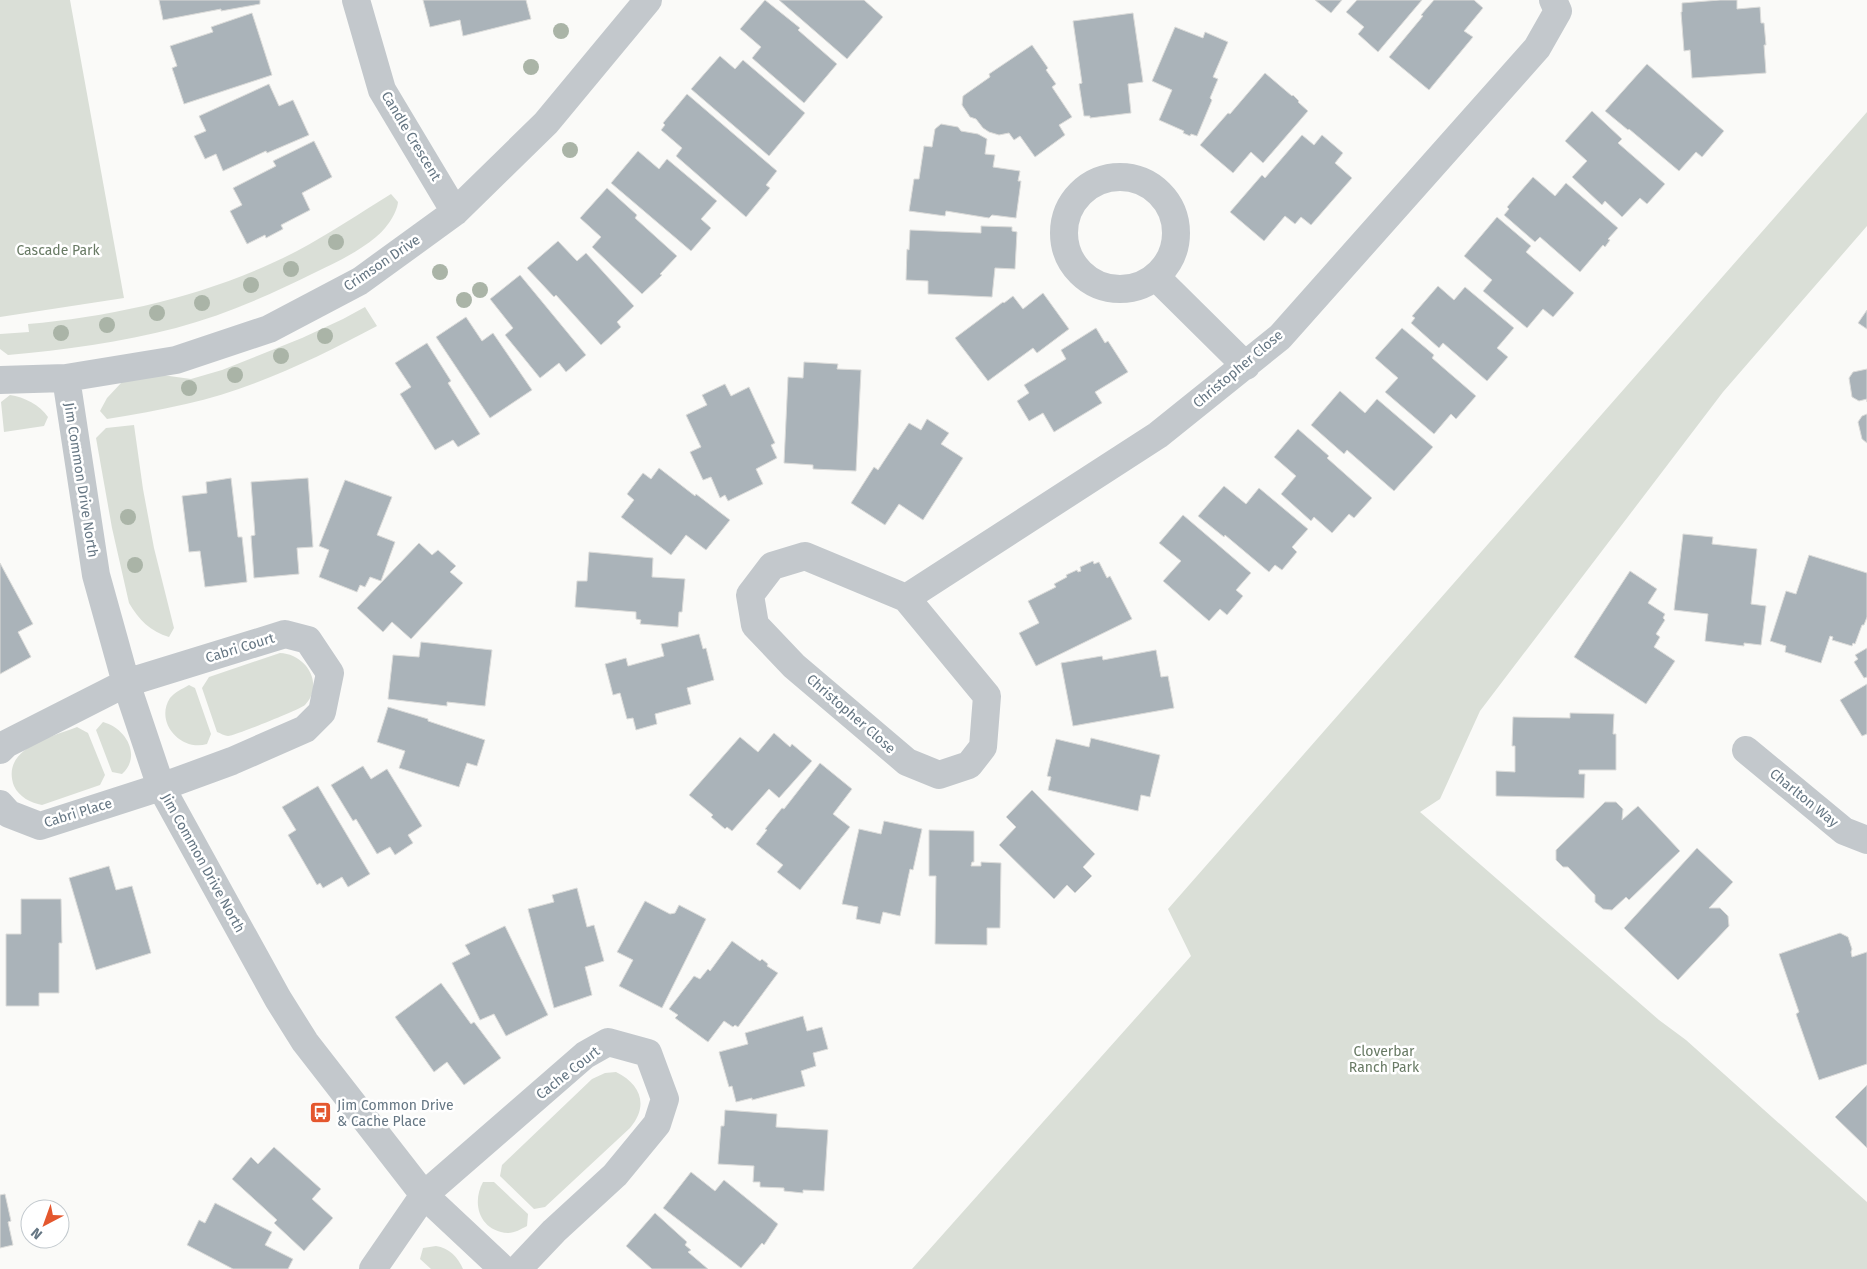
<svg xmlns="http://www.w3.org/2000/svg" width="1867" height="1269" font-family="'Fira Sans',sans-serif">
<style>
.green{fill:#dadfd7}
.building{fill:#aab3b9;stroke:#dcdcda}
.lines{fill:none;stroke-linecap:round;stroke-linejoin:round}
.minor{stroke:#c3c8cc;stroke-width:28}
.tree{fill:#aab4a7}
.labels{text-anchor:middle;dominant-baseline:central;stroke-width:5;stroke-linejoin:round;paint-order:stroke}
.street-label{font-size:14px;fill:#657683;stroke:#fff}
.park-label{font-size:14px;fill:#687a64;stroke:#fff}
.poi-label{font-size:14px;fill:#657683;stroke:#fff;text-anchor:start}
</style>
<rect width="100%" height="100%" fill="#fafaf8"/>
<path class="green" d="M0,0h70l54,298 -124,19z
M1867,112v114l-144,166 -243,319 -40,88 -20,13 239,208 27,20 181,162v67h-955l279,-313 -23,-47z
M391,194l7,8c-1,12 -13,28 -22,35 -18,15 -41,26 -62,36 -44,22 -90,42 -138,55 -55,14 -112,22 -168,27l-8,-6v-15l29,-2 -1,-8c91,-8 188,-31 269,-73 32,-17 63,-38 94,-57z
M365,307l12,19c-60,32 -124,63 -191,78 -26,6 -53,11 -79,15l-7,-8 7,-13 15,-16 40,-7 29,4 31,-9 80,-32 41,-19z
M10,395c14,2 30,10 38,22l-4,9 -40,6 -3,-30z
M134,425l9,64 11,59 20,80 -5,9c-18,-5 -31,-18 -40,-34l-17,-75 -16,-90 10,-10z
M280,653c26,1 45,31 25,52 -6,5 -69,30 -77,31 -3,0 -8,-3 -11,-4l-15,-44 7,-11z
M189,685l6,3 16,46 -4,10c-25,8 -53,-21 -37,-46 5,-6 12,-9 19,-13z
M103,722c23,6 39,34 19,52l-10,-2 -16,-42z
M77,727l11,6 17,42 -5,10 -58,20c-11,-2 -23,-8 -28,-19 -14,-38 38,-49 63,-59z
M616,1072c25,12 33,34 14,56l-85,79 -11,2 -34,-33 2,-11 90,-86 13,-6z
M483,1182h11l34,32 -1,12c-6,3 -12,7 -19,7 -28,-2 -37,-29 -25,-51z
M436,1246c13,2 22,11 27,23h-32l-11,-10 3,-11z"/>
<path class="building" d="M159,0h101v4l-39,7v-2l-58,11z
M423,0h103l5,19 -68,17 -3,-16 -30,7z
M765,0l35,28 -2,2 39,34 -33,39 -52,-45 9,-11 -21,-18z
M779,0h85l19,17 -36,42z
M1315,0h27l-11,13z
M1357,0h65l-44,52 -20,-18 6,-7 -18,-15z
M1434,0h40l9,8 -19,23 9,6 -44,53 -40,-33 34,-41 -2,-1z
M1720,0h17v9l23,-2 1,16h3l2,22h-2l2,28 -74,5 -2,-28 -6,1 -3,-39h1v-9z
M252,13l20,62 -88,29 -12,-36 5,-2 -7,-20 43,-14 -2,-5z
M1133,13l10,69 -15,2 3,29 -41,5v-2h-6l-5,-32 3,-1 -9,-62z
M1175,27l28,11 2,-6 23,10 -15,35 5,2 -8,19 2,2 -15,36 -6,-2 -1,2 -7,-3 1,-2 -25,-11 13,-30 -20,-9z
M1032,45l16,23 -2,2 10,14 -4,3 20,30 -13,8 6,10 -30,22 -15,-21 -6,4 -5,-7 -10,2 -10,-3 -6,-4 -7,-9 -6,-2 -8,-12 1,-9 27,-19 -1,-3z
M720,56l15,13 8,-9 62,53 -36,43 -78,-67z
M1647,64l77,67 -22,26 -6,-5 -17,19 -50,-42 -1,1 -23,-19z
M1265,73l27,23 1,-1 6,6 -1,1 10,9 -45,52 -12,-11 -18,21 -33,-28 28,-32 2,1z
M269,84l10,22 14,-6 16,35 -42,18 -1,-2 -43,20 -7,-17 -11,5 -11,-23 12,-5 -7,-15z
M687,94l90,77 -11,14 4,3 -24,29 -70,-61 6,-8 -21,-18 4,-5 -2,-2z
M1592,111l30,28 -4,4 47,41 -18,20 -7,-6 -18,19 -17,-16 -3,4 -30,-28 15,-16 -22,-20z
M941,124l17,3 3,4 17,3 9,5 -2,15 10,1 -2,12 27,4 -2,10h3l-5,37 -24,-3 -3,3 -43,-7 -1,5 -36,-5 5,-32h5l5,-33 8,1 3,-18z
M1302,135l12,10 8,-10 21,18 -8,10 17,15 -41,47 -10,-8 -6,7 -10,-8 -21,25 -34,-29 32,-37 3,3z
M314,141l18,36 -30,16 8,17 -29,15 2,4 -17,9 -1,-3 -18,9 -17,-33 12,-6 -9,-17 43,-22 -3,-5z
M638,151l21,18 8,-10 50,42 -16,18 10,9 -20,23 -80,-68z
M1533,177l22,19 11,-13 52,45 -10,11 2,1 -5,7 -2,-2 -23,27 -40,-35 -5,5 -31,-27 5,-6 -2,-2z
M607,188l30,27 -2,3 42,38 -17,18 2,1 -20,19 -50,-47 9,-10 -21,-19z
M1497,217l34,29 -5,6 48,41 -21,24 -10,-8 -16,19 -44,-37 9,-11 -28,-24z
M981,226l31,1v4l5,1 -2,37 -20,-1 -3,29 -64,-3v-13l-22,-1 1,-31 2,1 1,-20 71,3z
M558,241l19,20 9,-8 48,53 -17,16 4,5 -20,18 -45,-50 -2,2 -27,-29z
M520,275l66,80 -20,17 -7,-9 -19,15 -35,-43 8,-7 -23,-29z
M1438,286l16,14 11,-13 49,41 -17,20 11,9 -21,24 -44,-38 -4,5 -28,-25 4,-5 -3,-2z
M1043,293l26,36 -32,24 -4,-5 -45,33 -33,-43 48,-36 1,1 9,-7 10,13z
M1867,310v19l-9,-6z
M466,317l16,24 11,-8 39,57 -42,28 -54,-81z
M1096,328l9,15 3,-2 20,31 -33,20 7,11 -48,29 -11,-19 -14,8 -12,-20 12,-8 -5,-8 42,-26 -5,-9z
M1402,328l32,27 -2,3 44,38 -20,23 -5,-5 -17,20 -49,-42 13,-14 -23,-20z
M427,343l24,38 -3,2 32,51 -22,13 -5,-7 -18,10 -35,-56 11,-7 -16,-24z
M804,362l34,2 -1,5 24,1 -5,101 -43,-2v-4l-29,-2 4,-86 15,1z
M1867,369v33v-3l-8,2 -7,-4 -3,-19 4,-6z
M725,384l6,12 18,-9 26,56 -4,2 6,13 -21,11 7,15 -35,17 -3,-6 -5,3 -9,-21 -8,3 -13,-28 11,-5 -15,-32 21,-10 -5,-10z
M1340,391l25,22 12,-14 56,48 -39,44 -47,-41 -3,4 -33,-29z
M1867,414v29l-5,-4 -4,-17 4,-6z
M927,419l22,14 -8,11 22,14 -40,62 -24,-16 -14,21 -34,-22 23,-36 4,3 31,-47 12,7z
M1298,429l31,27 -2,2 45,40 -18,20 -5,-4 -17,19 -18,-16 -3,4 -30,-27 15,-18 -22,-19z
M659,468l36,28 1,-2 34,26 -24,30 -20,-15 -15,20 -50,-38 13,-17 -7,-6 16,-21 8,6z
M231,478l7,59h4l5,45 -42,5 -5,-36 -11,1 -7,-56 25,-3 -1,-11z
M308,478l5,69 -16,1 2,26 -45,4 -3,-42 4,-1 -4,-53z
M345,480l47,17 -15,38 18,7 -14,39 -11,-4 -5,10 -5,-2 -3,7 -38,-15 10,-27 -10,-4z
M1224,486l22,18 13,-16 49,41 -16,18 5,5 -15,18 -7,-5 -6,7 -44,-37 -1,2 -26,-21z
M1183,515l68,58 -15,17 7,6 -16,19 -7,-6 -11,12 -46,-40 18,-20 -22,-18z
M1683,534l30,3 -1,7 45,5 -6,55 15,2 -5,39 -17,-2v3l-39,-5 3,-27 -34,-4z
M419,543l13,12 6,-5 18,16 -6,6 13,11 -52,56 -19,-17 -9,10 -26,-24z
M589,552l64,6 -1,19 33,2 -3,33h-3l-1,15 -38,-3 1,-4 -5,-1v-7l-61,-5 2,-26h10z
M1809,555l58,18v44l-3,8h-2l-7,19 -2,-1 -1,3 -20,-6 1,-3 -3,-1 -9,27 -36,-11 1,-6 -16,-5 16,-50 10,3z
M1093,561l1,3 5,-2 8,16 3,-2 22,43 -96,47 -17,-33 20,-10 -11,-22 28,-14 -2,-3 13,-7 -1,-2 11,-5 1,2 3,-1 -1,-4z
M0,563l33,61 -15,8 13,25 -31,17z
M1630,571l27,18 -9,14 17,11 -2,4 2,2 -9,14 4,3 -6,10 21,14 -29,43 -72,-47z
M699,634l4,15 3,-1 8,32 -27,8 4,16 -36,10 2,10 -21,6 -3,-12 -6,1 -7,-26 -7,2 -8,-31 21,-6 2,8 36,-10 -3,-12z
M421,642l71,8 -7,56 -38,-4v4l-59,-7 5,-44 26,2z
M1867,648v29l-3,1 -10,-16 4,-3 -3,-4z
M1156,650l5,27 7,-1 6,32 -101,18 -12,-63 41,-7 1,4z
M1867,684v50l-5,2 -22,-36z
M388,707l40,12v2l57,19 -8,26 -10,-3 -8,24 -60,-19 6,-17 -28,-9z
M1570,713l44,1 -1,20h3v36h-37v4h6l-1,24 -88,-2v-25l19,1v-26h-3l1,-29 57,1z
M774,733l16,14 2,-3 20,17 -33,37 -10,-9 -37,42 -5,-4 -2,2 -14,-12 2,-2 -24,-20 51,-58 18,15z
M1091,738l69,17 -10,42 -9,-2 -3,16 -90,-21 3,-13 -4,-1 9,-37 33,8z
M820,763l32,26 -19,25 17,13 -50,63 -23,-18 6,-7 -27,-21 11,-14 -2,-1 17,-21 2,1z
M363,766l8,13 16,-10 35,57 -14,9 5,8 -18,12 -5,-8 -13,7 -21,-35 -3,2 -22,-36z
M318,786l52,88 -22,13 -6,-10 -19,11 -3,-5 -3,2 -29,-50 8,-5 -14,-23z
M1032,790l63,64 -12,13 9,9 -17,17 -8,-8 -13,14 -55,-54 17,-18 -10,-10z
M1605,802h11l7,7 -1,11 16,-14 42,45 -51,49 -3,-3 -14,13 -9,-1 -8,-7v-7l-27,-28h-5l-7,-7v-10z
M884,821l38,8 -9,41 -3,-1 -10,47 -17,-4 -3,12 -24,-5 2,-12 -16,-3 17,-75 22,5z
M929,830l45,1v31h-2l-1,4h10v-4l20,1 -1,65h-13v17l-52,-1 1,-68h-7z
M1697,848l36,34 -24,26h11l8,8 1,10 -51,54 -54,-52z
M109,866l7,24 16,-4 19,67 -55,17 -27,-92z
M577,888l10,39 7,-2 10,36 -19,6 7,28 -38,13 -26,-99 26,-7 -2,-7z
M21,899h40l1,44h-3v50h-20v13h-33v-72h15z
M645,901l25,13 5,-1 4,-8 27,14 -44,89 -43,-22 14,-26 -16,-8z
M505,926l43,89 -42,21 -12,-22 -14,6 -28,-57 18,-9 -5,-9z
M1840,933l8,4 4,12 -1,3 1,5 15,-5v112l-48,16 -23,-66 3,-2 -20,-58z
M732,941l28,20 2,-2 6,5 -1,2 11,7 -40,54 -3,-2 -2,2 -9,-6 -16,21 -33,-24 3,-3 -9,-6 25,-33 6,3 8,-10 2,2z
M441,983l30,41 3,-2 27,36 -37,27 -17,-23 -13,10 -39,-55z
M803,1016l4,15 15,-4 6,22 -15,4 3,13 -15,5 4,15 -53,14v-2l-16,4 -4,-16 -3,1 -10,-35 29,-8 -3,-11z
M1867,1085v63l-32,-31z
M725,1110l52,4 -1,13 52,3 -4,61 -21,-1v3l-19,-2v-3l-24,-1v-5h-7l1,-16 -36,-2 3,-38h3z
M274,1147l47,42 -9,10 21,19 -29,33 -30,-28 3,-3 -45,-41 19,-22 7,7z
M691,1172l24,19 9,-11 54,44 -14,21 -2,-2 -21,25 -78,-60z
M5,1194l6,27 -3,1 5,23 -13,3v-53z
M215,1203l57,29 -7,13 28,14 -5,10h-55l-46,-24 12,-25 6,3z
M655,1213l32,29 -2,3 6,5 -3,2 20,17h-56l-26,-23z"/>
<g class="lines">
<path class="minor" d="M356,0l26,90 73,122
M1064 233a56 56 0 1 1 112 0a56 56 0 1 1-112 0Z
M1157,278l89,88
M66,378l30,197 30,108 35,104 117,212 27,43 119,153 79,74
M0,380l66,-2 110,-18 93,-31 91,-48 95,-69 91,-89 102,-123
M805,556l101,42 81,98 -4,51 -14,18 -30,10 -32,-13 -113,-96 -39,-41 -5,-30 22,-29z
M906,598l252,-163 122,-98 257,-289 21,-37 -5,-11
M0,750l6,-6 120,-61 159,-49 23,6 22,33 -8,39 -17,17 -73,32 -71,26 -121,39 -31,-12 -9,-10
M1746,750l98,81 23,9
M373,1269l51,-74 161,-140 23,-13 40,11 17,46 -8,25 -42,51 -61,56 -36,38"/>
</g>
<g class="tree">
<circle cx="561" cy="31" r="8"/>
<circle cx="531" cy="67" r="8"/>
<circle cx="570" cy="150" r="8"/>
<circle cx="336" cy="242" r="8"/>
<circle cx="291" cy="269" r="8"/>
<circle cx="440" cy="272" r="8"/>
<circle cx="251" cy="285" r="8"/>
<circle cx="480" cy="290" r="8"/>
<circle cx="464" cy="300" r="8"/>
<circle cx="202" cy="303" r="8"/>
<circle cx="157" cy="313" r="8"/>
<circle cx="107" cy="325" r="8"/>
<circle cx="61" cy="333" r="8"/>
<circle cx="325" cy="336" r="8"/>
<circle cx="281" cy="356" r="8"/>
<circle cx="235" cy="375" r="8"/>
<circle cx="189" cy="388" r="8"/>
<circle cx="128" cy="517" r="8"/>
<circle cx="135" cy="565" r="8"/>
</g>
<defs>
<symbol id="bus-square" viewBox="-11 -11 22 22"><rect x="-9" y="-9" width="18" height="18" rx="4" fill="#e4572e" stroke="#fff"/><path d="M-5-6H5V4H4V6H2V4H-2V6H-4V4H-5ZM-3.5-4V0h7V-4ZM-3.5 1.2v1.5H-2V1.2ZM2 1.2v1.5H3.5V1.2Z" fill="#fff"/></symbol>
</defs>
<g fill-rule="evenodd">
<use href="#bus-square" x="308" y="1100" width="25" height="25"/>
</g>
<g class="labels">
<g class="street-label">
<text transform="translate(411 136) rotate(59)">Candle Crescent</text>
<text transform="translate(382 263) rotate(-34)">Crimson Drive</text>
<text transform="translate(1238 369) rotate(-40)">Christopher Close</text>
<text transform="translate(81 480) rotate(81)">Jim Common Drive North</text>
<text transform="translate(240 648) rotate(-17)">Cabri Court</text>
<text transform="translate(851 714) rotate(41)">Christopher Close</text>
<text transform="translate(1804 798) rotate(39)">Charlton Way</text>
<text transform="translate(78 813) rotate(-17)">Cabri Place</text>
<text transform="translate(203 863) rotate(61)">Jim Common Drive North</text>
<text transform="translate(568 1073) rotate(-38)">Cache Court</text>
</g>
<g class="park-label">
<text x="58" y="250">Cascade Park</text>
<text x="1384" y="1051">Cloverbar<tspan x="1384" dy="16">Ranch Park</tspan></text>
</g>
<g class="poi-label">
<text x="337" y="1105">Jim Common Drive<tspan x="337" dy="16">&amp; Cache Place</tspan></text>
</g>
</g>
<g transform="translate(45 1224) rotate(221)"><circle r="24" fill="#ffffff" stroke="#c1c8cd"/>
<path d="M0-4L9 19L0 12L-9 19Z" fill="#e4572e"/>
<text y="-8" font-size="14" font-weight="bold" text-anchor="middle" fill="#657683">N</text>
</g>
</svg>
